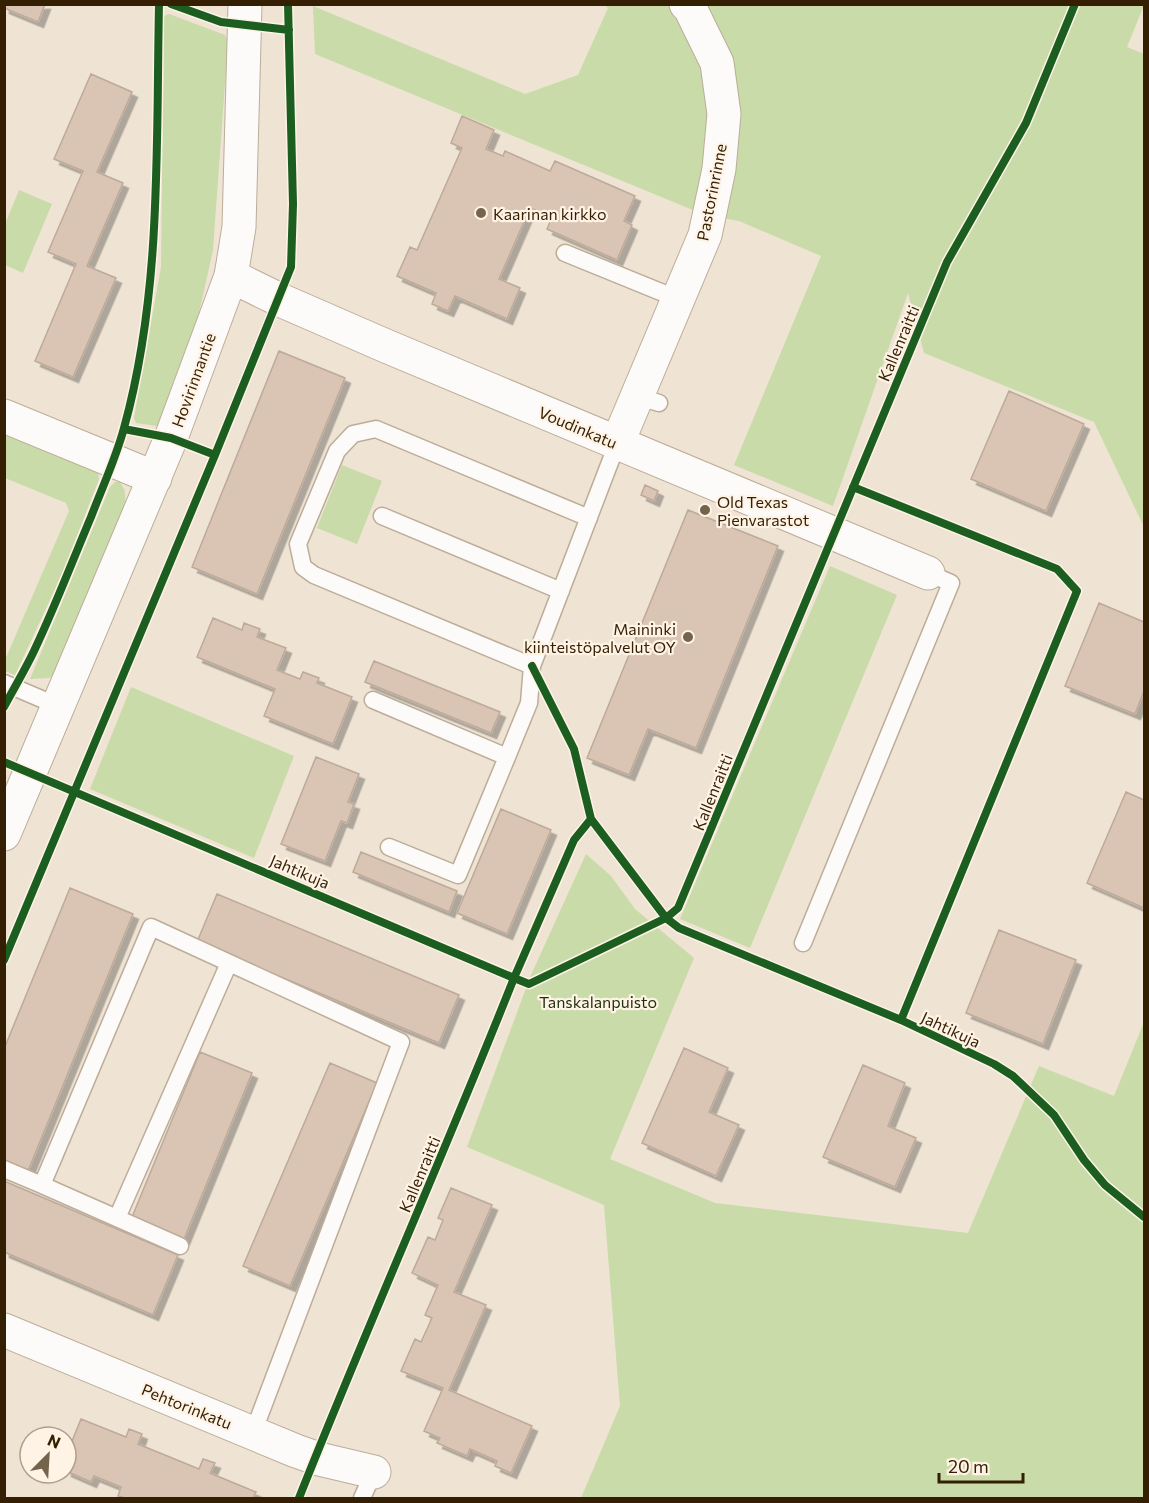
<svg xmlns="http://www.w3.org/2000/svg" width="1149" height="1503" font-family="Commissioner,sans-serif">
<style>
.green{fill:#c8dba8}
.building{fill:#dac4b3;stroke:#bdaa9a;stroke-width:1.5;filter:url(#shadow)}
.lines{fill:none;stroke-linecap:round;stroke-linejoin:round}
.service-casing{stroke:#bcad99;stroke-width:19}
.minor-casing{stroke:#bcad99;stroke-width:35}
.tertiary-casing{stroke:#bcad99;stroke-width:35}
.service{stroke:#fdfbf9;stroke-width:16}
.minor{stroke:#fdfbf9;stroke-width:33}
.tertiary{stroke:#fdfbf9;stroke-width:33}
.cycleway-casing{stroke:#fff3e6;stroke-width:11}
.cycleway{stroke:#1b5e20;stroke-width:8}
.poi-dot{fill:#75644c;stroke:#fff3e6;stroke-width:2}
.labels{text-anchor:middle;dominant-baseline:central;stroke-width:4.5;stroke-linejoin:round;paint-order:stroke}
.street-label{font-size:16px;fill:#341f02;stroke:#fff3e6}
.poi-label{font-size:16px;fill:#341f02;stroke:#fff3e6;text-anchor:start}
.park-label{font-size:16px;fill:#1e300c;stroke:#fff3e6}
</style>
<defs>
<filter id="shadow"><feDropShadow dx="5.5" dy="5.5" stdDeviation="0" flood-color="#0004"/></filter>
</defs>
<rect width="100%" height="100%" fill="#efe3d4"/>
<path class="green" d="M604,5h540l-17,42 17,7v473l-50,-105 -170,-69 -16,-60 -75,213 -99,-41 87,-209 -82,-35 -34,-6 -390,-161 -2,-48 212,88 53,-19 30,-67z
M169,14l56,21 3,6 -15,209 -20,90 -29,81 -7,5 -21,-3 -2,-5 27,-151 3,-251z
M19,190l33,14 -29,69 -18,-8v-41z
M4,433l94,40 1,6 -36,93 -48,103 -10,-4v-11l64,-149 -3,-8 -61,-25z
M342,465l40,16 -25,63 -40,-16z
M115,482h5l5,9 1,22 -67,159 -10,6 -19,1 80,-192z
M830,566l67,29 -147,353 -70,-29z
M131,687l163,69 -40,102 -164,-69z
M586,854l25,22 24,33 59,49 -84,201 105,44 253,30 71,-167 75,30 30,-74v476h-563l39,-92 -16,-201 -137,-58 64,-172z"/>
<path class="building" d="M4,4h41l-7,18 -34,-14z
M91,74l41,18 -35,80 26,11 -36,83 29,12 -43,99 -38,-16 41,-97 -28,-12 35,-81 -29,-12z
M462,116l32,14 -8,19 17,7 2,-5 45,20 5,-10 80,35 -11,25 8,4 -15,35 -70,-31 5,-12 -22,-9 -31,71 21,9 -13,31 -52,-23 -7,15 -16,-7 4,-11 -39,-17 13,-29 7,3 45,-102 -11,-5z
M279,351l66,27 -88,216 -65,-27z
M1009,391l75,33 -38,87 -75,-32z
M645,485l13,6 -4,10 -13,-6z
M688,510l90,36 -82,202 -48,-19 -19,46 -42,-17z
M1099,603l45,19v69l-9,23 -70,-28z
M213,618l29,12 2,-7 16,6 -3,8 29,11 -9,22 23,9 3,-7 16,6 -2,5 35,14 -19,47 -69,-28 11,-27 -78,-32z
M374,661l126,51 -9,21 -126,-51z
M316,757l43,17 -11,28 6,2 -7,19 -6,-2 -16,40 -44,-17z
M1126,792l18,8v108l-57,-25z
M501,809l50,21 -44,104 -50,-21z
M361,852l96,39 -8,21 -96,-40z
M70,888l63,26 -105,257 -24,-10v-112z
M217,894l242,101 -20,48 -242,-101z
M999,930l77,30 -33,84 -77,-31z
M684,1048l44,20 -19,44 30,13 -23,51 -74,-33z
M200,1052l52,21 -68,166 -52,-22z
M330,1063l47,20 -87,203 -47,-20z
M863,1065l42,18 -17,43 28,12 -21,49 -72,-30z
M4,1181l174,74 -25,60 -149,-63z
M451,1188l41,17 -38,87 32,13 -37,85 83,36 -21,47 -16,-7 2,-5 -27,-12 -3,7 -30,-13 3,-5 -16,-7 19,-43 -42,-17 14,-32 6,3 11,-24 -7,-3 13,-30 -26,-12 16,-36 7,3 8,-20 -5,-2z
M81,1419l45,18 3,-8 13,5 -4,10 61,25 4,-10 12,4 -5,10 46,19 -3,6h-128l-7,-2 3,-9 -27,-11 -3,6 -25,-11v-15z"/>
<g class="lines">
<defs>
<path id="service" d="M565,253l113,46
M636,396l23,7
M382,516l179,75
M532,666l-218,-91 -11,-8 -5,-23 39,-93 16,-17 23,-5 213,89
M4,683l54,23
M373,700l134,57 22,-54 3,-37 85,-222
M389,847l69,28 49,-118
M803,943l148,-360 -23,-10
M4,1169l38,16 109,-258 250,115 -148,391
M42,1185l138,61
M117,1218l112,-255
M362,1498l12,-26"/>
<path id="minor" d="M231,276l47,23 108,47 542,227
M4,416l151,62
M617,444l88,-209 14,-66 5,-55 -7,-51 -27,-55 -4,-4
M4,1330l292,121 23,8 55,13"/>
<path id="tertiary" d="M4,834l167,-396 60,-162 8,-49 6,-223"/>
</defs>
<use href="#service" class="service-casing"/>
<use href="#minor" class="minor-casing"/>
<use href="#tertiary" class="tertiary-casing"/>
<use href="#service" class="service"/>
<use href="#minor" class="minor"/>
<use href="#tertiary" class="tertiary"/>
<defs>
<path id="cycleway" d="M171,4l50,18 68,8
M124,429l47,9 44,17
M853,487l204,82 20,22 -176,429
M532,666l42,83 17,70 75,99 13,10 222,92 93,44 19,12 41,39 30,45 21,25 39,32
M4,707c10,-19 21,-37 30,-56 21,-44 38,-89 57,-134 11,-29 25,-59 33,-89 38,-137 32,-282 35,-424
M4,762l510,216 60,-138 17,-21
M4,960l211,-505 76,-188 2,-63 -5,-200
M299,1498c69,-174 146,-346 215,-520l15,6 137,-66 12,-10 269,-646 79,-139 49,-119"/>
</defs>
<use href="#cycleway" class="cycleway-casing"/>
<use href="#cycleway" class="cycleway"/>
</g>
<g class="poi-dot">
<circle cx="481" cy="213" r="6"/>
<circle cx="705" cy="510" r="6"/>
<circle cx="688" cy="637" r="6"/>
</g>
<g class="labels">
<g class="street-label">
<text transform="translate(711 192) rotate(-79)">Pastorinrinne</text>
<text transform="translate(898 343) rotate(-67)">Kallenraitti</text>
<text transform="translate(193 380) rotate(-70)">Hovirinnantie</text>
<text transform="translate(578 427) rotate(23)">Voudinkatu</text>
<text transform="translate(712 792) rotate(-68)">Kallenraitti</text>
<text transform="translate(300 871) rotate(23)">Jahtikuja</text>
<text transform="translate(951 1029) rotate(25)">Jahtikuja</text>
<text transform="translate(419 1174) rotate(-67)">Kallenraitti</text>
<text transform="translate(187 1406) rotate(22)">Pehtorinkatu</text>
</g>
<g class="poi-label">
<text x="493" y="213">Kaarinan kirkko</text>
<text x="717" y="501">Old Texas<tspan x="717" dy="18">Pienvarastot</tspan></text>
<text x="676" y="628" text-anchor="end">Maininki<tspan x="676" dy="18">kiinteistöpalvelut OY</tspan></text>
</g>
<g class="park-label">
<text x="598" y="1001">Tanskalanpuisto</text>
</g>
</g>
<rect width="1149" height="1503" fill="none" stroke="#341f02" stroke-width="12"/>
<g transform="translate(48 1455) rotate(24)"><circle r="28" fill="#fff3e6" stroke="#ae9e8b" stroke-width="1.5"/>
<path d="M0-4.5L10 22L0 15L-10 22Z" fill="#75644c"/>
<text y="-9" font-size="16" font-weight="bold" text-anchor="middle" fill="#341f02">N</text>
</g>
<path d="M939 1473v9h84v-9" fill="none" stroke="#341f02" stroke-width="3"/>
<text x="948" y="1473" font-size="18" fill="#341f02" stroke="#fff3e6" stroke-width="4.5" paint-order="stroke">20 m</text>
</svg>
